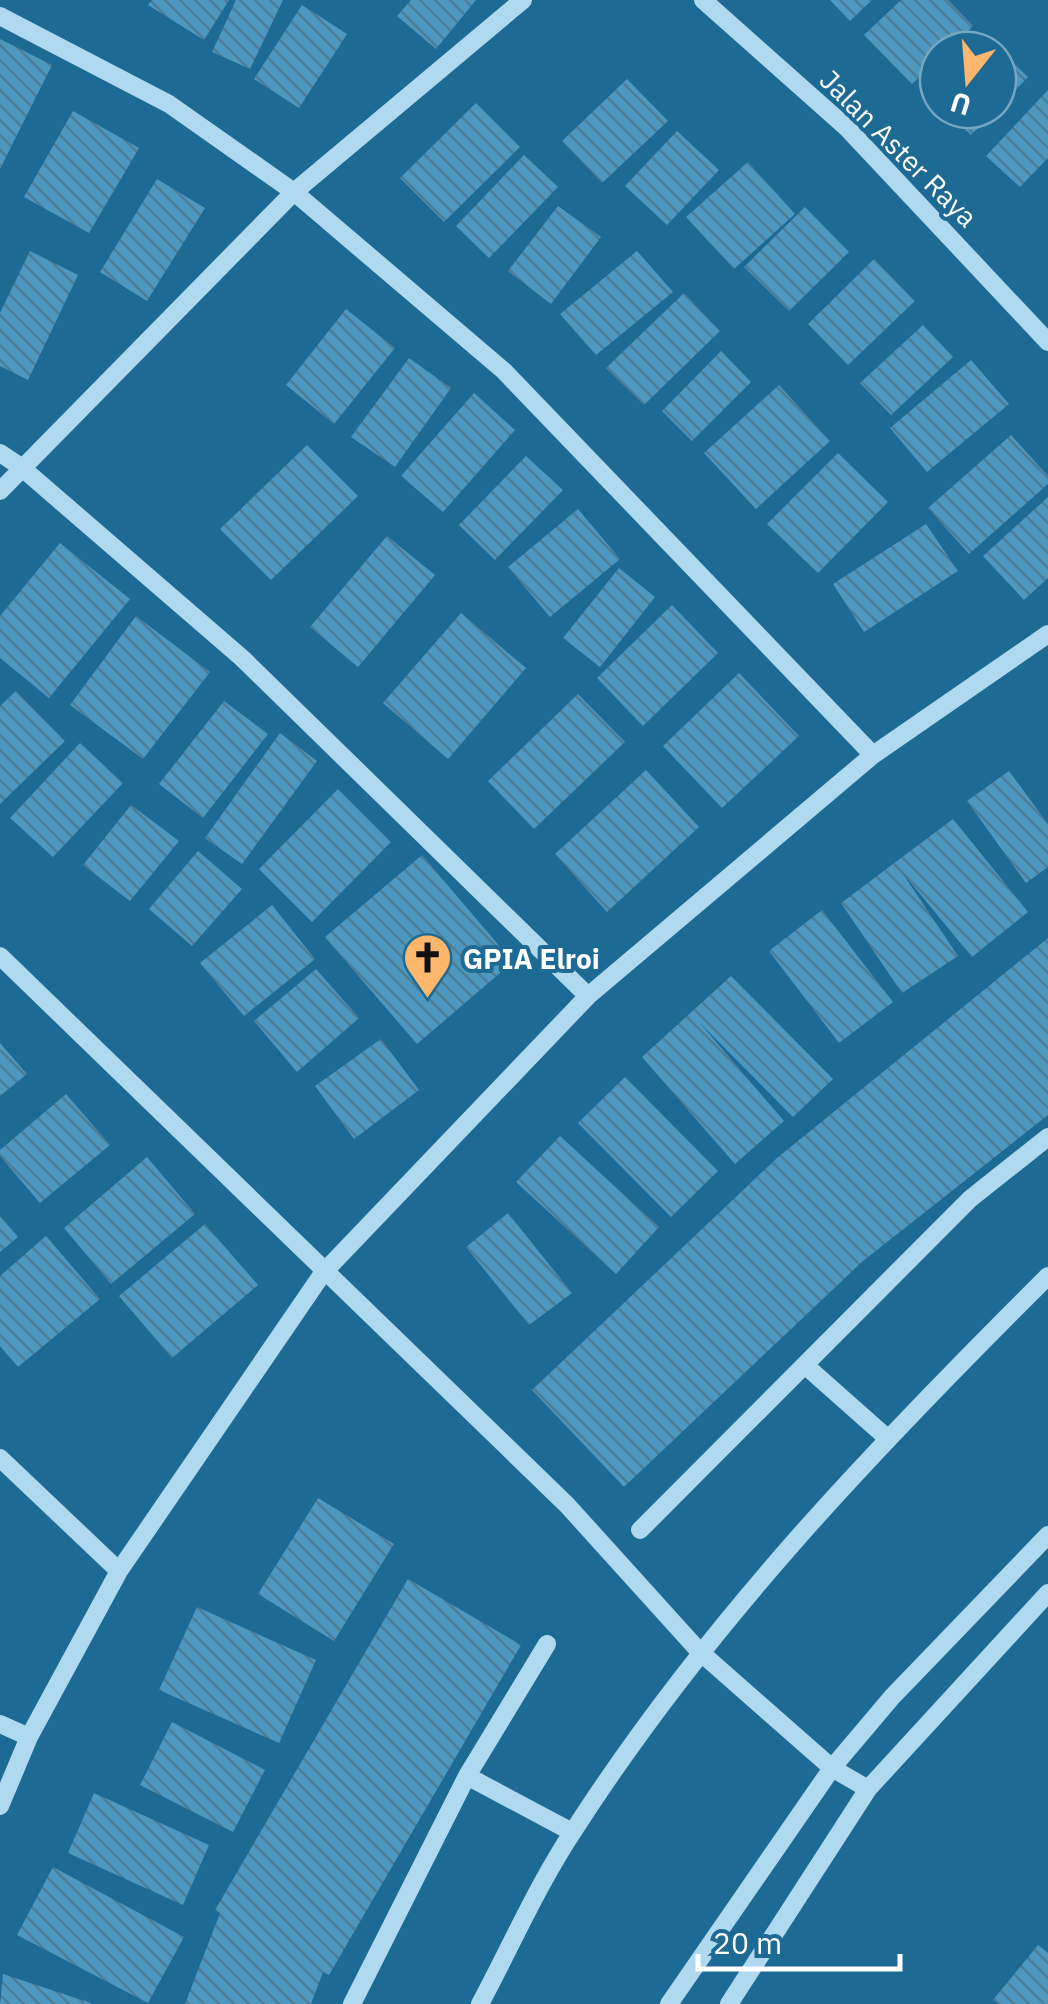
<svg xmlns="http://www.w3.org/2000/svg" width="1048" height="2004" font-family="'IBM Plex Sans',sans-serif">
<style>
.building{fill:url(#building-back-hatch)}
.lines{fill:none;stroke-linecap:round;stroke-linejoin:round}
.minor{stroke:#afd9ef;stroke-width:18}
.labels{text-anchor:middle;dominant-baseline:central;stroke-width:8;stroke-linejoin:round;paint-order:stroke}
.street-label{font-size:28px;fill:#fff;stroke:#1d6a94}
.poi-label{font-size:28px;font-weight:bold;fill:#fff;stroke:#1d6a94;text-anchor:start}
</style>
<defs>
<pattern id="building-back-hatch" width="6" height="6" patternUnits="userSpaceOnUse" patternTransform="scale(2.5)"><rect width="6" height="6" fill="#4e97be"/><path d="M-1 5l2 2M0 0l6 6M5-1l2 2" fill="none" stroke="#4d7d96"/></pattern>
</defs>
<rect width="100%" height="100%" fill="#1d6a94"/>
<path class="building" d="M152,0h77l-25,40 -56,-35z
M236,0h47l-33,69 -38,-17z
M411,0h65l-40,49 -39,-33z
M830,0h42l-22,21z
M901,0h47l25,26 -25,24h-10v9l-26,25 -48,-49z
M302,5l45,29 -48,74 -45,-29z
M985,37l43,40 -30,31v-58h-26z
M0,39l52,26 -52,104z
M627,79l41,42 -66,62 -40,-42z
M1048,90v68l-28,29 -34,-31z
M476,103l44,44 -76,75 -44,-44z
M944,110h52l-25,25z
M73,111l66,37 -50,85 -65,-36z
M677,131l42,39 -52,55 -42,-39z
M524,155l34,32 -69,71 -33,-32z
M748,162l47,52 -61,55 -48,-52z
M157,179l48,29 -58,93 -47,-29z
M558,206l43,31 -50,67 -43,-33z
M805,207l44,45 -60,59 -45,-44z
M30,251l48,24 -50,105 -28,-14v-53z
M637,251l36,41 -77,63 -36,-41z
M874,259l41,42 -67,64 -40,-41z
M684,293l36,38 -76,74 -38,-37z
M346,309l49,39 -61,76 -48,-39z
M923,325l30,32 -62,58 -31,-32z
M721,351l30,31 -59,59 -30,-30z
M409,358l42,30 -56,79 -44,-30z
M971,360l38,44 -82,68 -37,-44z
M779,385l51,56 -74,68 -52,-56z
M474,393l41,37 -72,82 -42,-36z
M1011,435l37,41v8l-79,70 -41,-46z
M307,445l51,51 -87,84 -51,-51z
M838,453l50,49 -70,71 -51,-49z
M526,456l37,34 -68,70 -36,-35z
M1048,497v81l-24,22 -41,-44z
M578,509l42,50 -70,58 -42,-50z
M926,524l32,47 -94,61 -31,-48z
M387,536l48,39 -77,92 -48,-40z
M60,543l70,56 -81,99 -49,-40v-42z
M619,568l36,29 -55,70 -37,-29z
M672,605l46,48 -75,73 -46,-48z
M461,613l65,55 -78,91 -65,-56z
M136,616l74,56 -67,87 -73,-54z
M739,673l60,63 -77,72 -59,-62z
M16,691l49,50 -65,63v-98z
M578,694l47,48 -91,87 -46,-48z
M224,701l44,33 -65,84 -44,-34z
M280,733l37,28 -75,103 -37,-26z
M80,743l43,40 -70,74 -43,-39z
M646,770l53,57 -92,85 -52,-58z
M1009,771l39,53v43l-22,16 -59,-82z
M338,789l53,53 -79,80 -53,-53z
M131,805l48,36 -49,60 -47,-36z
M953,819l75,93 -56,45 -71,-86 57,85 -56,37 -61,-90z
M198,851l44,38 -50,57 -43,-37z
M422,855l91,107 -96,82 -92,-107z
M272,905l43,54 -71,57 -44,-53z
M822,910l71,92 -54,41 -70,-92z
M1048,938v177l-185,146 -239,226 -92,-97 245,-232z
M316,969l43,49 -62,54 -43,-51z
M731,976l102,103 -40,38 -94,-95 85,99 -49,43 -93,-107z
M381,1039l38,51 -65,49 -39,-53z
M0,1043l27,31 -27,22z
M625,1077l93,94 -47,46 -93,-94z
M66,1094l44,51 -70,58 -40,-47v-6z
M560,1136l99,91 -43,47 -100,-92z
M147,1157l48,57 -84,70 -47,-56z
M508,1213l64,80 -43,32 -63,-78z
M0,1216l18,21 -18,15z
M205,1224l53,61 -86,73 -53,-62z
M46,1236l54,63 -82,68 -18,-21v-70z
M318,1498l76,46 -60,97 -76,-47z
M408,1579l113,66 -192,330 -6,-3 -12,32h-126l35,-91 -5,-3z
M197,1607l119,53 -37,83 -120,-53z
M172,1722l93,48 -32,62 -93,-47z
M94,1793l115,52 -26,60 -115,-52z
M53,1867l131,70 -36,66 -131,-68z
M1038,1945l10,8v51h-50l-5,-4z
M3,1974l88,29v1h-91z"/>
<g class="lines">
<path class="minor" d="M703,0l144,128 201,214
M0,16l169,88 125,88 210,179 369,384
M0,453l21,14 221,191 346,338
M0,491l294,-299 229,-192
M0,956l567,549 132,146 133,117 36,21
M807,1367l79,70
M0,1458l119,113
M640,1530l330,-331 78,-62
M0,1724l29,13
M467,1776l105,56
M0,1806l29,-69 90,-166 204,-298 265,-277 285,-241 175,-121
M352,2004l115,-228 80,-132
M480,2004c31,-58 58,-120 94,-174 133,-207 300,-381 474,-554
M669,2004l163,-236 60,-71 156,-162
M729,2004l139,-215 180,-196"/>
</g>
<defs>
<symbol id="church-pin" viewBox="-11 -11 22 30"><path d="M0 17L-7.5 6A9.5 9.5 0 1 1 7.5 6Z" fill="#feb66d" stroke="#1d6a94"/><path d="M-1.2-6h2.4v3.5h3.3v2.4h-3.3V6h-2.4V-.1h-3.3v-2.4h3.3Z" fill="#111"/></symbol>
</defs>
<g fill-rule="evenodd">
<use href="#church-pin" x="400" y="930" width="55" height="75"/>
</g>
<g class="labels">
<g class="street-label">
<text transform="translate(899 148) rotate(45)">Jalan Aster Raya</text>
</g>
<g class="poi-label">
<text x="463" y="958">GPIA Elroi</text>
</g>
</g>
<g transform="translate(968 80) rotate(197)"><circle r="48" fill="#1d6a94" stroke="#77a6bf" stroke-width="2.5"/>
<path d="M0-8L18 38L0 25L-18 38Z" fill="#feb66d"/>
<text y="-15" font-size="28" font-weight="bold" text-anchor="middle" fill="#ffffff">U</text>
</g>
<path d="M698 1954v15h202v-15" fill="none" stroke="#ffffff" stroke-width="5"/>
<text x="713" y="1954" font-size="30" fill="#ffffff" stroke="#1d6a94" stroke-width="8" paint-order="stroke">20 m</text>
</svg>
